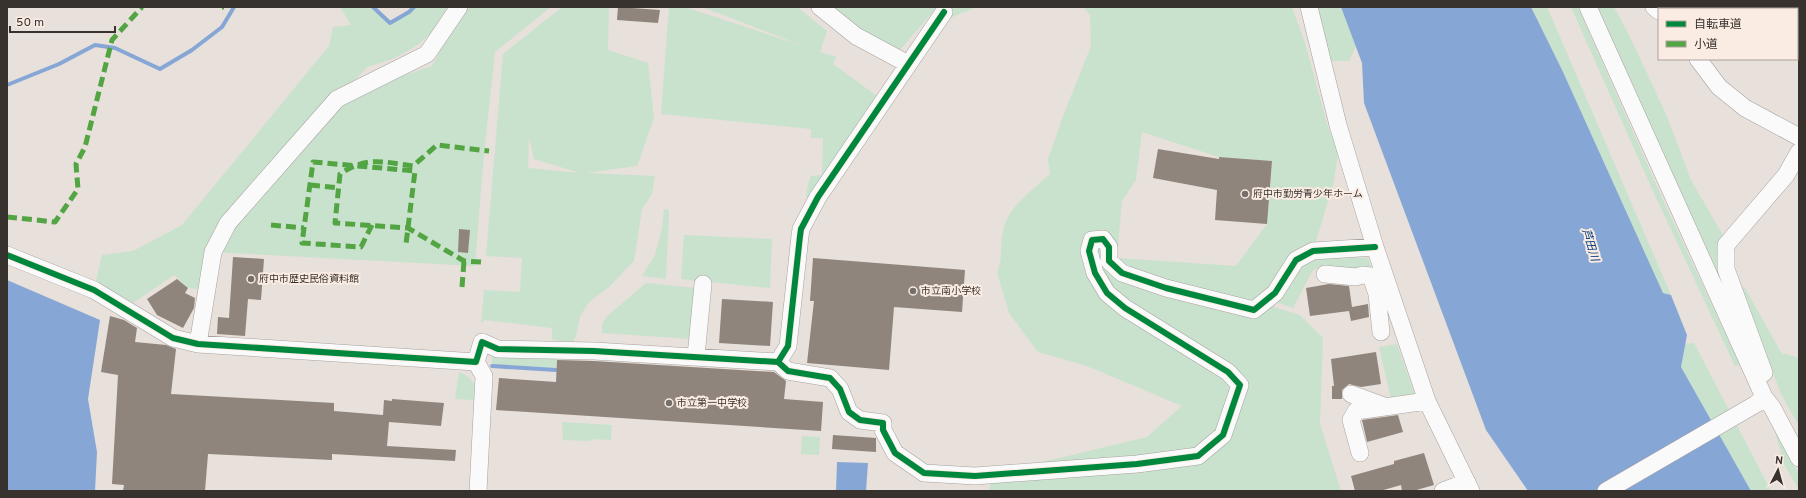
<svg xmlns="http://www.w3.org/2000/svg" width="1806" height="498" font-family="Overpass,'Noto Sans JP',sans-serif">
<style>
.green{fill:#c8e2cd;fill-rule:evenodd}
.water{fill:#86a7d6}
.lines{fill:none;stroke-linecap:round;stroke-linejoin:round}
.stream{stroke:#86a7d6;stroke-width:4}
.building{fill:#8f857c}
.minor-casing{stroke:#a8a29f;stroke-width:18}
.minor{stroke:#fbfafa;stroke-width:17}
.quiet{stroke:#53a543;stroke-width:5;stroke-dasharray:10 5;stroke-linecap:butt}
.cycleway-casing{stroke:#faece3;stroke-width:8}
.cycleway{stroke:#00873e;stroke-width:6}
.poi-dot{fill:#756f6b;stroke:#faece3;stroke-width:1.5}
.labels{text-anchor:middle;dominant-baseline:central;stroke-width:4;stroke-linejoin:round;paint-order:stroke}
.poi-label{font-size:10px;fill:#37322e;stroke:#faece3;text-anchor:start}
.water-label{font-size:11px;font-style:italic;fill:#093f7e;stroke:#faece3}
</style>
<rect width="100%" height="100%" fill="#e7e0db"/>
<path class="green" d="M340,7h33l17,16 19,-11 5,-5h33l-14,25 -17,14 -21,12 -28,9 -27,30 92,-31 31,-59h88l-56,45 -12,112 -8,102 -262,-14 -6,38 -19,-2 -14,-13 -50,34 -30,-19 8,-35 31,-4 49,-26 147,-179 4,-19 18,-2z
M562,7h47l-1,43 40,13 6,55 -17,48 -51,7 69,3 -3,18 -10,15 -8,52 -25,26 -20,15 -9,14 -4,20 -3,6 -21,-2v-12l-67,-8 -4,3 3,-33 36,2 2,-34 -36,-2 17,-202zM529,137l5,22 46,14 -52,-5z
M669,7h16l121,40 -104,-40h95l30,24 -7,21 16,5 -3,7 44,32 -63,101h-8l2,-13 3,-8 11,-1 1,-37h-12v-9l-150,-15z
M829,7h108l-43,50z
M947,7h30l-27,11z
M1083,7h209l13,36 22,81 11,28 -4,29 -21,70 -27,8 -21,37 9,11 26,8 23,23 -3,86 21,67h-352l2,-11 7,-3 49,-16 100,-24 35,-31 -95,-40 -49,-14 -29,-39 -12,-41c7,-15 2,-30 7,-45 7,-23 29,-37 46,-53l-2,-15 17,-48 26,-65 -1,-31zM1142,132l77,25 53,4 -5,63 -31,42 -119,-8 5,-57 14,-21z
M1315,7h27l15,37 -8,17h-21z
M1531,7h16l124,288 -8,-2z
M1571,7h7l85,193 77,165 -5,1 -83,-177z
M1593,7h21l14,26 38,81 25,66 33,57 29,119z
M664,209l5,1 -3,69 -24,-3 13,-21 7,-26z
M684,235l88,4 -2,49 -89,-9z
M1329,256l39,2 4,12 -24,2 -28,-6 -7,4 -20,38 -21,-7 29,-39z
M646,283l50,5 -3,51 -91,-6v-8l4,-8z
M1740,286l5,2 37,66h5l12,4v68l-18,-32z
M1694,343l77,148h-20l-70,-124 4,-23z
M1397,344l18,52 -24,3 -12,-52z
M492,357l65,2 -1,11 -64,-4z
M459,372c15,6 17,13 15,28l-19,-1z
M562,422l50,3 -1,15 -18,-1 -4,2 -26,-1z
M1774,428l25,47v15l-15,-26z
M802,436l18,1 -1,18 -18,-1z"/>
<path class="water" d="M1341,7h190l32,65 100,221 8,2 16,40 -6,32 70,124h-223l-42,-61 -122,-327 -2,-40z
M7,280l93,40 -12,79 9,53 -2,39h-88z
M837,462l31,1 -2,28h-30z"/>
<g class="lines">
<path class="stream" d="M373,7l17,16 19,-11 5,-5
M7,85l52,-21 36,-19 20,3 45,21 32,-19 30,-23 12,-20
M492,366l64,4"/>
</g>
<path class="building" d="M618,7l42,3 -2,13 -41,-3z
M1158,149l61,10v-2l53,4 -5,63 -52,-4 2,-30 -64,-12z
M459,229l11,1 -2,23 -10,-1z
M233,257l31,2 -3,41 -13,-1 -3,37 -28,-2 1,-17 11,1z
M813,258l152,12 -3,42 -68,-5 -5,63 -82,-7 7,-62h-4z
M177,279l11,9 -3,5 10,5 -1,10 -11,20 -26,-13 -10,-16z
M1329,284l20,2 3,21 16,-3 1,13 -18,4 -2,-10 -39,5 -4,-28z
M722,299l51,3 -3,44 -51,-3z
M110,316l14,4 13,8 -2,14 31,3 10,4 -5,45 163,9v8l49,4 1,-15 8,1v-2l52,4 -3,23 -52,-4 -2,24 69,4 -1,11 -123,-7v6l-124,-6 -3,37h-82l1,-6 -12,-1 6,-109 -17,-3z
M1376,352l5,32 -20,3 -12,-3 -7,6v9h-10v-13h2l-3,-27z
M557,360l37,1 180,11 12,9 -2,18 39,3 -2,29 -325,-21 3,-32 57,4z
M1398,415l5,17 -36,10 -5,-22z
M833,435l43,3v14l-44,-3z
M1424,453l10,32 -21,6h-11l-1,-6 -21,6h-25l-4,-15 43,-12v-3z"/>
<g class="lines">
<defs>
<path id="minor" d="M820,7l36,29 52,28
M1309,7l29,118 37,122 52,154 44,90
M1588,7l176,390 8,10 27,51
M1654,7l5,4
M1682,9l2,-2
M1698,59l21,28 26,21 54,29
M7,255l87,35 79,48 25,6 278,18 6,-20 16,7 96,2 184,11 10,-16 12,-110 1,-7 17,-32 126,-185
M1325,274l31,3 6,-2 9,1 6,18 12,-6
M1377,294l4,38
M198,344l15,-92 15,-29 109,-124 90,-45 32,-47
M696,356l7,-72
M476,362l8,14 -6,115
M778,362l10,9 42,7 10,11 9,23 11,8 23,3v7l12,23 29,20 51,3 162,-12 61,-8 25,-21 17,-50 -12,-13 -103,-64 -18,-15 -12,-20 -6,-22 3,-11 11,-1 6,8v14l13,12 44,15 88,22 21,-17 21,-33 17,-9 62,-4
M1764,373l-38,-104v-24l60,-70 13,-23
M1351,394l33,12
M1360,453l-9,-33 5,-9 71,-10
M1443,491l24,-9
M1606,491l150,-87 8,-7"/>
</defs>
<use href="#minor" class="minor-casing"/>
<use href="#minor" class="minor"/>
<path class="quiet" d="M222,7h2
M310,185l29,3
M7,217l48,5 23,-33 -2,-25 9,-17 27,-107 30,-33
M271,225l33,3
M372,225l-11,22 -59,-4 11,-81 102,9 -9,73
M481,262l-17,-1 -56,-33 -73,-5 5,-49c26,-18 44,-12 73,-8l24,-21 52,6
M462,287l2,-26"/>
<defs>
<path id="cycleway" d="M7,255l87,35 79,48 25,6 278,18 6,-20 16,7 96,2 184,11 10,-16 12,-110 1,-7 17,-32 126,-185
M778,362l10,9 42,7 10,11 9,23 11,8 23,3v7l12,23 29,20 51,3 162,-12 61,-8 25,-21 17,-50 -12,-13 -103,-64 -18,-15 -12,-20 -6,-22 3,-11 11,-1 6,8v14l13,12 44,15 88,22 21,-17 21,-33 17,-9 62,-4"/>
</defs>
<use href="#cycleway" class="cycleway-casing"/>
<use href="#cycleway" class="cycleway"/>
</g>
<g class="poi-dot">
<circle cx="1245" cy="194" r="4"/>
<circle cx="251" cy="279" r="4"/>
<circle cx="913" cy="291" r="4"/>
<circle cx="669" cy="403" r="4"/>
</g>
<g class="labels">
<g class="poi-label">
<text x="1253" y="194">府中市勤労青少年ホーム</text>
<text x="259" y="279">府中市歴史民俗資料館</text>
<text x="921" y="291">市立南小学校</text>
<text x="677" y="403">市立第一中学校</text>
</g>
<g class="water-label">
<text transform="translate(1590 245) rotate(73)">芦田川</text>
</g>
</g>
<rect width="1806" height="498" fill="none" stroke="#37322e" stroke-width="16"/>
<rect x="1658" y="8" width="140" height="52" fill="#faece3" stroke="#aca29b"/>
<rect x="1666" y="21" width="20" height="6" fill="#00873e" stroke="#aca29b"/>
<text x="1694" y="28" font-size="12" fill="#37322e">自転車道</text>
<rect x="1666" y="41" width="20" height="6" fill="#53a543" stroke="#aca29b"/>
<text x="1694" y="48" font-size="12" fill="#37322e">小道</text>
<g transform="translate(1778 470) rotate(6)" stroke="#faece3" stroke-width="3" paint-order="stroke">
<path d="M0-3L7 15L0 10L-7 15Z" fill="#37322e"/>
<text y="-6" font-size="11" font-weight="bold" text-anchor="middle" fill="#37322e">N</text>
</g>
<path d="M10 26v6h105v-6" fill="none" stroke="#37322e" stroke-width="2"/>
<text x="16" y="26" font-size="12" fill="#37322e" stroke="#faece3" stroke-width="3" paint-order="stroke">50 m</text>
</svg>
